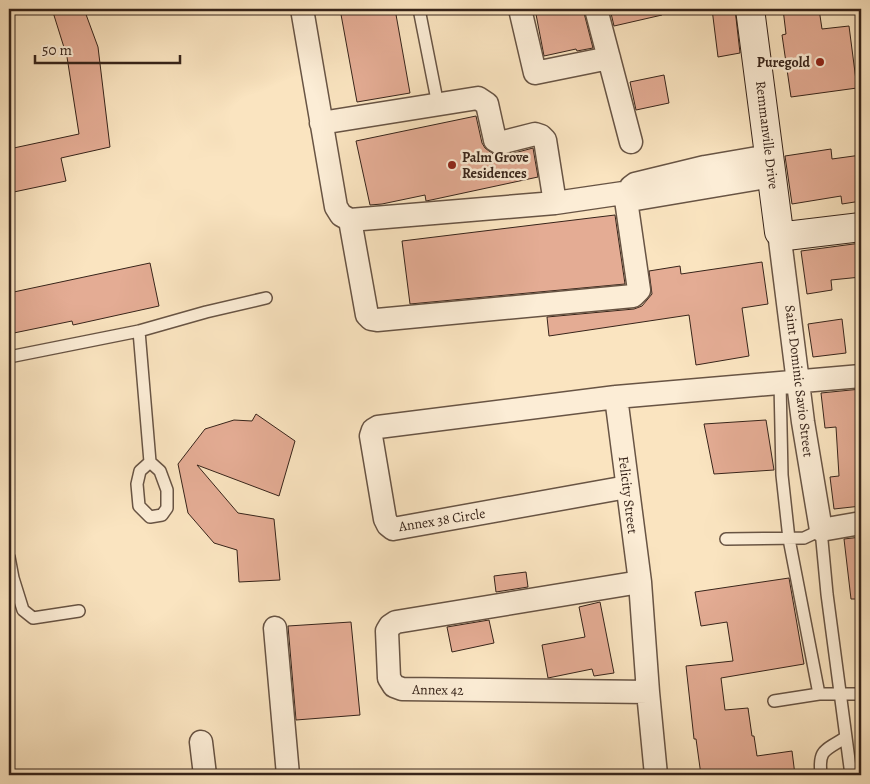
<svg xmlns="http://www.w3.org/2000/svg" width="870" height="784" font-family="Alegreya,serif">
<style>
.building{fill:#e4ac94;stroke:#37241a}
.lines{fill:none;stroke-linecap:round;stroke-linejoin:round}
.lane-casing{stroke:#685444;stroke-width:14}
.street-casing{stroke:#685444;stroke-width:25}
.secondary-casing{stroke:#37241a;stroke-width:30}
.lane{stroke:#fcedd6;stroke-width:11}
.street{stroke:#fcedd6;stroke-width:22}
.secondary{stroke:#fcedd6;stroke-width:28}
.poi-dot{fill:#8f2418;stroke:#fcedd6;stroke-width:2}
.labels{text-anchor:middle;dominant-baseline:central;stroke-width:5;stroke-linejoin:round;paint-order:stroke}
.poi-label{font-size:14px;font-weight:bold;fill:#37241a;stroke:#fcedd6;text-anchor:end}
.street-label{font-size:14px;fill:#37241a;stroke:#fcedd6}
</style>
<rect width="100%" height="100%" fill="#fae4c0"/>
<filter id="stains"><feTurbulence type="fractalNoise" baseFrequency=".004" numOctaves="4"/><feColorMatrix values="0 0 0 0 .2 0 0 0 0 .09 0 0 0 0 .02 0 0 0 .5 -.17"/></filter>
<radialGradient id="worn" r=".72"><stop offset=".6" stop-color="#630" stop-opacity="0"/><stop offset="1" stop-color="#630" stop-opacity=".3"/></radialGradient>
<path class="building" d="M52,9h32l14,38 12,100 -49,11 5,23 -57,12v-44l70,-15 -12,-77z
M340,9h55l15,84 -53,9z
M535,9h48l10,39 -16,3 -1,-2 -32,7z
M610,9h52v6l-48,11z
M712,9h23l5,44 -22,4z
M783,9h36l3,20 27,-3 8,62 -66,9 -9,-62 4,-1z
M664,75l5,28 -33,7 -6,-28z
M476,116l6,27 3,5 8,6 10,2 30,-8 5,29 -107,23 -5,1 -1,-6 -43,9 -12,1 -14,-64z
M831,149l1,10 29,-4v46l-19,3 -1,-8 -49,8 -7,-48z
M615,215l10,69 -215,20 -8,-63z
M861,243v34l-30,3 1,10 -25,4 -6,-43z
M762,262l6,42 -26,4 7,48 -53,9 -7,-50 -140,21 -2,-19 87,-8 8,-3 10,-12 -3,-23 31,-5 1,8z
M150,263l9,43 -86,19 -1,-4 -63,13v-41z
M842,319l4,34 -33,4 -5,-33z
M861,389v117l-27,3 -4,-32 9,-1 -3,-49 -11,1 -4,-35z
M256,414l39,27 -16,55 -82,-31 41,48 36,6 6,61 -41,2 -2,-32 -23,-7 -26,-30 -10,-49 27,-35 29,-9 18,1z
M766,420l8,50 -60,4 -10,-50z
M861,537v62h-10l-7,-60z
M526,572l2,15 -32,5 -2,-16z
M789,578l15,86 -83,14 4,32 23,-2 4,28h2l3,20 35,-5 3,24h-67v-2l-27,2 -5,-36h-2l-8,-73 47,-5 -6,-39 -26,4 -6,-34z
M600,602l14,71 -20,3 -2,-7 -44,9 -6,-33 43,-8 -6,-30z
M489,620l5,23 -42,9 -5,-25z
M351,622l9,93 -64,5 -8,-94z"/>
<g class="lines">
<defs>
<path id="lane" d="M419,9l19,96
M139,331l11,131 -10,9 -3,13 2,22 11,11 12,-2 5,-7v-18l-7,-19 -10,-9
M9,357l130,-26 67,-19 60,-14
M780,383l2,92 7,64 30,155
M726,539l78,-1 17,-8 6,64 24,181
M9,557l4,21 10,32 10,8 46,-7
M774,701l45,-7h42
M821,775c-3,-27 5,-24 25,-38"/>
<path id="street" d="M302,9l34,198 5,8 9,5 17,95 4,4 6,1 256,-24 6,-6 -14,-97
M520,9l15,64 74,-15
M596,9l35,133
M321,123l157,-25 9,6 8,36 5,3 35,-9 6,2 4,4 10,63
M770,156l-65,11 -70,17 -4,3 -1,5 6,7 136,-23
M350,220l205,-17 75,-11
M779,232l24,190 18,108 40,-7
M616,397l24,185 8,110 8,83
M627,487l-234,42 -5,-4 -3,-6 -14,-83 2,-6 5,-3 238,-30 245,-21
M640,582l-244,40 -6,4 -3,5 2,47 5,8 8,3 246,3
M275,628l13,147
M201,742l4,33"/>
<path id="secondary" d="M750,9l29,223 7,4 75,-9"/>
</defs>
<use href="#lane" class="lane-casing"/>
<use href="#street" class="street-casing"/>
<use href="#secondary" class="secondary-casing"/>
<use href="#lane" class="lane"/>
<use href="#street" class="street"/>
<use href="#secondary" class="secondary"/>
</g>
<g class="poi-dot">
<circle cx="820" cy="62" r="5"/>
<circle cx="452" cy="165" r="5"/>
</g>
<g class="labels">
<g class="poi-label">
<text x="810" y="62">Puregold</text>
<text x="462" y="157" text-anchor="start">Palm Grove<tspan x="462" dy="16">Residences</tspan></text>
</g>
<g class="street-label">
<text transform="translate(767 135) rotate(83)">Remmanville Drive</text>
<text transform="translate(799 381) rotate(83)">Saint Dominic Savio Street</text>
<text transform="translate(628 495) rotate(83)">Felicity Street</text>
<text transform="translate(442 520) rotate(-9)">Annex 38 Circle</text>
<text transform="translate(438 690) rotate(1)">Annex 42</text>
</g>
</g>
<rect width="870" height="784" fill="none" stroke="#fae4c0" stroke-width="30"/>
<rect x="10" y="10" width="850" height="764" fill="none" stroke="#37241a" stroke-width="2.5"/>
<rect x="15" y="15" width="840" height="754" fill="none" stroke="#37241a"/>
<path d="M35 55v8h145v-8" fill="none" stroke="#37241a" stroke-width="2.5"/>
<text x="42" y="55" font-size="15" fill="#37241a" stroke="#fcedd6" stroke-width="4" paint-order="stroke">50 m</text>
<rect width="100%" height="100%" filter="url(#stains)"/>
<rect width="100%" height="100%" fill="url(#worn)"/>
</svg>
